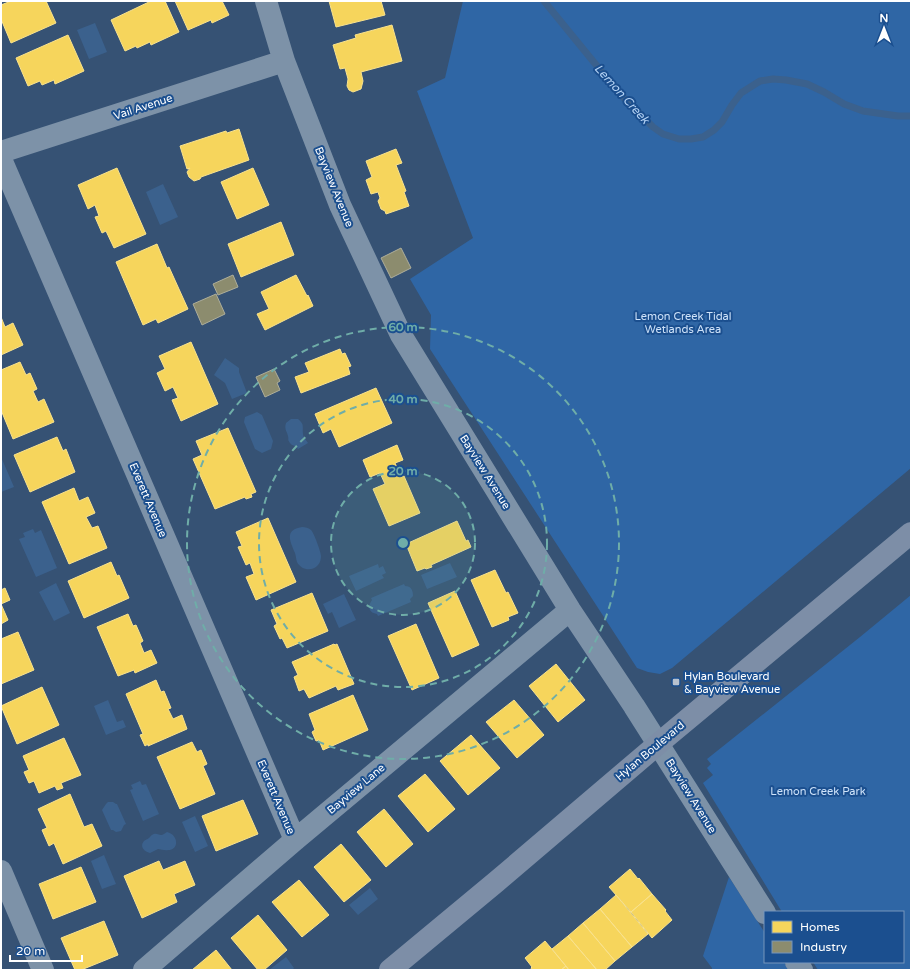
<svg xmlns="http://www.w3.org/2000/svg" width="912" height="971" font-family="'Varela Round',sans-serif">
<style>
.green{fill:#2f66a5}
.water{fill:#3b618d}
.homes{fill:#f6d55c;stroke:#f9e28d}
.industry{fill:#8c8c6e;stroke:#aeae9a}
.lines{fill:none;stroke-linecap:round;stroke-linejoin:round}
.stream{stroke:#3b618d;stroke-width:7}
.minor{stroke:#7d92a8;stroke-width:22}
.major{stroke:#7d8ea7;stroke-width:22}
.ring{fill:none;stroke:#6fada8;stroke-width:2;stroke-dasharray:7 5}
.poi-dot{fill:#b9c2ce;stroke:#1b4f8f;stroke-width:1.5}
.labels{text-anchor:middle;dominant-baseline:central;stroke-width:4;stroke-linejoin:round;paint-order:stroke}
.street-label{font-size:11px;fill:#fff;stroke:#1b4f8f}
.park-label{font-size:11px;fill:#cfe3fa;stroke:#1b4f8f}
.poi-label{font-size:11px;fill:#fff;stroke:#1b4f8f;text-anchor:start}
.water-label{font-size:12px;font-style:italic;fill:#b5d3f5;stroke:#1b4f8f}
.centre{fill:#6fada8;stroke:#1b4f8f;stroke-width:2}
.ring-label{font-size:12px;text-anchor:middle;font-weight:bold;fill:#6fada8;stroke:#1b4f8f;stroke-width:4;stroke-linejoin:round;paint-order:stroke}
</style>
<rect width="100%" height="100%" fill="#365274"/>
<path class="green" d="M463,1h448v467l-239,200 -12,6 -12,-2 -11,-4 -207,-319 1,-34 -21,-36 63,-41 -56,-147 28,-13z
M911,595v375h-93l-5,-8h90v-50h-121l-79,-129 10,-8 -6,-7 4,-4 -4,-5 153,-122z
M729,877l36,56v29h19l5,8h-77v-2l-9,-12z"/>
<path class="water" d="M95,23l12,29 -18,7 -12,-29z
M163,184l15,33 -18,8 -14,-33z
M225,358l14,10v4l8,21 -15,6 -7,-16 -11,-8z
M257,412l5,3 11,26 -2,8 -9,4 -7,-4 -11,-27 1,-5z
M291,419h7c7,6 4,7 5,15 0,3 3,6 5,9l-10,6c-3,-5 -5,-2 -8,-6 -3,-4 -1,-3 -2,-7 -1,-5 -4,-6 -2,-13z
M1,457l13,30 -13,5z
M302,527c3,0 7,1 9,3 3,3 10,22 10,26 0,3 -1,7 -3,9 -6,7 -17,5 -21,-3 -1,-3 -1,-6 -2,-9 -5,-12 -11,-23 7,-26z
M33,529l2,4 6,-3 16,38 -21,9 -17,-38 6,-2 -2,-4z
M450,563l7,14 -30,12 -6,-14z
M378,564l1,4 4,-2 3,7 -4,2 2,3 -28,13 -7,-15z
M56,583l14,30 -16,8 -15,-29z
M404,584l1,2c6,0 8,4 8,10l-3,3 1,3 -33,14 -1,-2c-8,-1 -10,-7 -5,-14l-1,-2z
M344,594l12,26 -17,8 -7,-16 -4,2 -5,-10z
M108,700l9,22 6,-2 3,7 -20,8 -12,-29z
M140,781l2,4 4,-1 13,30 -16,7 -13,-31 3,-1 -2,-4z
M108,802h5l3,2h1l9,20 -2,1 -3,6 -5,1 -3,-2h-2l-9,-20 4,-6z
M195,816l13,30 -13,6 -13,-30z
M167,832c12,3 12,18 1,18 -3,1 -7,-1 -10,-1l-8,4c-5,-1 -11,-6 -6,-12 1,-1 4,-2 5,-3 3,-3 2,-3 5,-4 3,-1 5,1 7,1 2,0 4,-2 6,-3z
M104,855l12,29 -14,5 -11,-28z
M370,888l8,11 -20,16 -9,-10z
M286,957l8,11 -2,2h-23z"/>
<path class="homes" d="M11,1h35l10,22 -45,20 -10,-24v-14z
M151,1h14l14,31 -28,13 -1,-3 -13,6 -1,-2 -11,5 -14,-31z
M175,1h47l7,14 -17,8 -1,-3 -23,10z
M329,1h52l4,14 -49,12z
M392,25l10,36 -41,11 2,9 -2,8 -8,3 -4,-2 -2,-4 1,-7 -3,-11 -5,1 -7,-24 23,-7 -1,-3z
M68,35l16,36 -29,13 -1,-4 -12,5 -2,-4 -12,5 -12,-28z
M239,129l10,31 -48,17 -1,2 -6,2 -5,-4 -2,-5 3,-4 -3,1 -7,-23 46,-15 1,2z
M396,149l6,14 -6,2 10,26 -2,1 5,14 -23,8 -1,-3 -4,-2 -3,-8 2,-3 -2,-6 -7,2 -5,-14 6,-3 -6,-16z
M117,168l29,66 -32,14 -8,-17 -4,2 -7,-16 4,-1 -4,-11 -7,4 -10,-24z
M253,168l16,37 -32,14 -16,-37z
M281,222l13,33 -53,22 -13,-33z
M157,244l10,24 2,-1 19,42 -30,14 -2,-4 -13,6 -27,-63z
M296,275l11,21 1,-1 5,11 -48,24 -8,-16 12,-5 -8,-17z
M1,317l4,10 8,-4 10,22 -22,10z
M191,342l27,62 -37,17 -9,-21 6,-2 -5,-11 -8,4 -8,-18 8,-4 -6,-13z
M340,349l2,5 3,-1 6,13 -3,1 2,7 -49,19 -6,-16 14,-5 -4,-9z
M20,362l6,13 4,-2 7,16 -4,2 5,11 6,-3 10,23 -41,17 -12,-29v-40z
M376,388l16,35 -53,24 -8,-18 -8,4 -8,-19z
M228,428l28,64 -5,2 1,3 -6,2 -1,-2 -30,12 -22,-50 9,-4 -6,-14z
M57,437l6,14 3,-2 9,23 -45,20 -16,-37z
M397,445l6,15 -8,3 6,14 3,-1 16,37 -31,13 -16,-37 12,-5 -5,-11 -10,4 -7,-17z
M74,488l5,13 9,-4 7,16 -9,4 6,11 6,-2 9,22 -38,16 -27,-62z
M268,518l28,64 -40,18 -10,-23 8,-3 -4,-11 -4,2 -8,-18 4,-1 -6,-14z
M457,521l9,20 2,-1 3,7 -40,18 1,2 -6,2 -1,-1 -8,3 -11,-27z
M111,562l6,14 2,-1 10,23 -45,20 -16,-37z
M495,570l11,23 2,-1 10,21 -10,4 1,3 -17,7 -21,-47z
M5,588l5,12 -9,4 7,16 -7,4v-34z
M455,591l24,54 -27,12 -24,-54z
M312,593l16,38 -41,17 -5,-10 -2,1 -6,-13 3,-2 -6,-14z
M128,614l5,12 3,-1 7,16 -3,2 4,10 7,-3 6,13 -22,10 -1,-3 -16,6 -21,-49z
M416,624l23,54 -27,12 -24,-54z
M18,632l16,38 -33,14v-45z
M334,644l1,1 2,-1 17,40 -16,6 -2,-4 -27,12 -5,-9 -5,2 -5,-14 4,-2 -6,-13z
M556,664l29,36 -27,22 -29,-36z
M156,680l5,12 3,-1 7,17 -3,1 5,10 9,-4 5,14 -39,17v-2l-3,2 -5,-11 3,-1 -17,-40z
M42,687l17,38 -42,19 -16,-38z
M353,695l15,35 -45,20 -4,-10 -3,1 -4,-9 3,-2 -6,-16z
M514,700l30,35 -27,23 -31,-36z
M471,735l29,33 -32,27 -28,-34z
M64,738l17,37 -20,8 2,5 -6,2 -2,-4 -16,7 -5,-12 -5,2 -5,-11 5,-2 -6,-14z
M192,742l5,10 4,-2 6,14 -4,2 12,28 -35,15 -23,-52z
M425,774l30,35 -27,23 -30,-36z
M70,794l14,33 8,-3 10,22 -39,18 -9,-21 -5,3 -7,-16 5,-2 -9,-19z
M243,800l15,34 -42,17 -14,-35z
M384,809l29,35 -27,23 -29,-35z
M341,844l30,36 -27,22 -30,-35z
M159,861l4,9 22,-9 10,24 -21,9 3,8 -35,16 -18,-42z
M81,867l15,35 -43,17 -14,-35z
M630,869l8,10 1,-1 13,16 -21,18 -22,-25z
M299,880l30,35 -27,22 -30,-35z
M652,894l14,16 -1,1 7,9 -20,18 -21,-26z
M616,895l32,39 -16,13 -32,-38z
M600,909l32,38 -17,14 -32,-38z
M258,915l29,35 -23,20h-6l-27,-32z
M104,921l14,34 -37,15h-6l-14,-32z
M583,923l32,38 -10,9h-8l-29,-34z
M568,936l29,34h-28l-17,-21z
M545,941l21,25 -5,4h-29l-1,-2 1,-1 -7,-9z
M216,950l16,20h-40z
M566,966l3,4h-8z"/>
<path class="industry" d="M401,248l10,20 -20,10 -10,-20z
M233,275l5,12 -20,8 -5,-11z
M216,294l9,20 -23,11 -9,-21z
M274,369l6,12 -3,2 3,7 -15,7 -9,-20z"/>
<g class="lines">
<path class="stream" d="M544,1l75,92 34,34 10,7 16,5h12l12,-2 11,-7 8,-8 10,-17 9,-12 19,-12 13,-2 13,1 21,4 17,8 20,12 19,7 35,5h13"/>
<path class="minor" d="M266,1l18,60 56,144 61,130 169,275 64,96 131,207
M1,152l283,-91
M1,159l294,681
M1,871l42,99
M796,962l6,8
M144,970l151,-130 275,-230"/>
<path class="major" d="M390,970l106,-88 162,-138 253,-211"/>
</g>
<circle cx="403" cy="543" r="72" fill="#6fada8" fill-opacity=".12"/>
<g class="ring">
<circle cx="403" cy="543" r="72"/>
<circle cx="403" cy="543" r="144"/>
<circle cx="403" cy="543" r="216"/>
</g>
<rect class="poi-dot" x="672" y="678" width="8" height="8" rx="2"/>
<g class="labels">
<g class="street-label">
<text transform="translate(143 107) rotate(-18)">Vail Avenue</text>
<text transform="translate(334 187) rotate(68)">Bayview Avenue</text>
<text transform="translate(485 472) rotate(58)">Bayview Avenue</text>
<text transform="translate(148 500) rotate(67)">Everett Avenue</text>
<text transform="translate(650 751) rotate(-40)">Hylan Boulevard</text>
<text transform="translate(356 789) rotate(-40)">Bayview Lane</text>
<text transform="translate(691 796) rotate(58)">Bayview Avenue</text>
<text transform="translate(276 797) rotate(67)">Everett Avenue</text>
</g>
<g class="park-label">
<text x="683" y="316">Lemon Creek Tidal<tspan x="683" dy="13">Wetlands Area</tspan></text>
<text x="818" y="791">Lemon Creek Park</text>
</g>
<g class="poi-label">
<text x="684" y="676">Hylan Boulevard<tspan x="684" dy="13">&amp; Bayview Avenue</tspan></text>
</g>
<g class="water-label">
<text transform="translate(622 94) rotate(48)">Lemon Creek</text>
</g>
</g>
<circle cx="403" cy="543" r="6" class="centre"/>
<g class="ring-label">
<text x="403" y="331">60 m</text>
<text x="403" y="403">40 m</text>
<text x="403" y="475">20 m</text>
</g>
<rect width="912" height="971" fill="none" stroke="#ffffff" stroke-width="4"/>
<rect x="764" y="911" width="140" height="52" fill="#1b4f8f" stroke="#7695bc"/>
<rect x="772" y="921" width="20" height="12" fill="#f6d55c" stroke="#7695bc"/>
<text x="800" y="931" font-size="12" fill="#ffffff">Homes</text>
<rect x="772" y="941" width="20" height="12" fill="#8c8c6e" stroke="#7695bc"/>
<text x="800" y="951" font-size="12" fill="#ffffff">Industry</text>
<g transform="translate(884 28)" stroke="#1b4f8f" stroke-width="3" paint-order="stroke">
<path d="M0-3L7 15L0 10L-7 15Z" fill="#ffffff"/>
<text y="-6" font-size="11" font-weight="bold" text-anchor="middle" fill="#ffffff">N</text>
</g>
<path d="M10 955v6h72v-6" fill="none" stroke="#ffffff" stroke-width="2"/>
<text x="16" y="955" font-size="12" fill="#ffffff" stroke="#1b4f8f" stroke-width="3" paint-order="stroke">20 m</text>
</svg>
